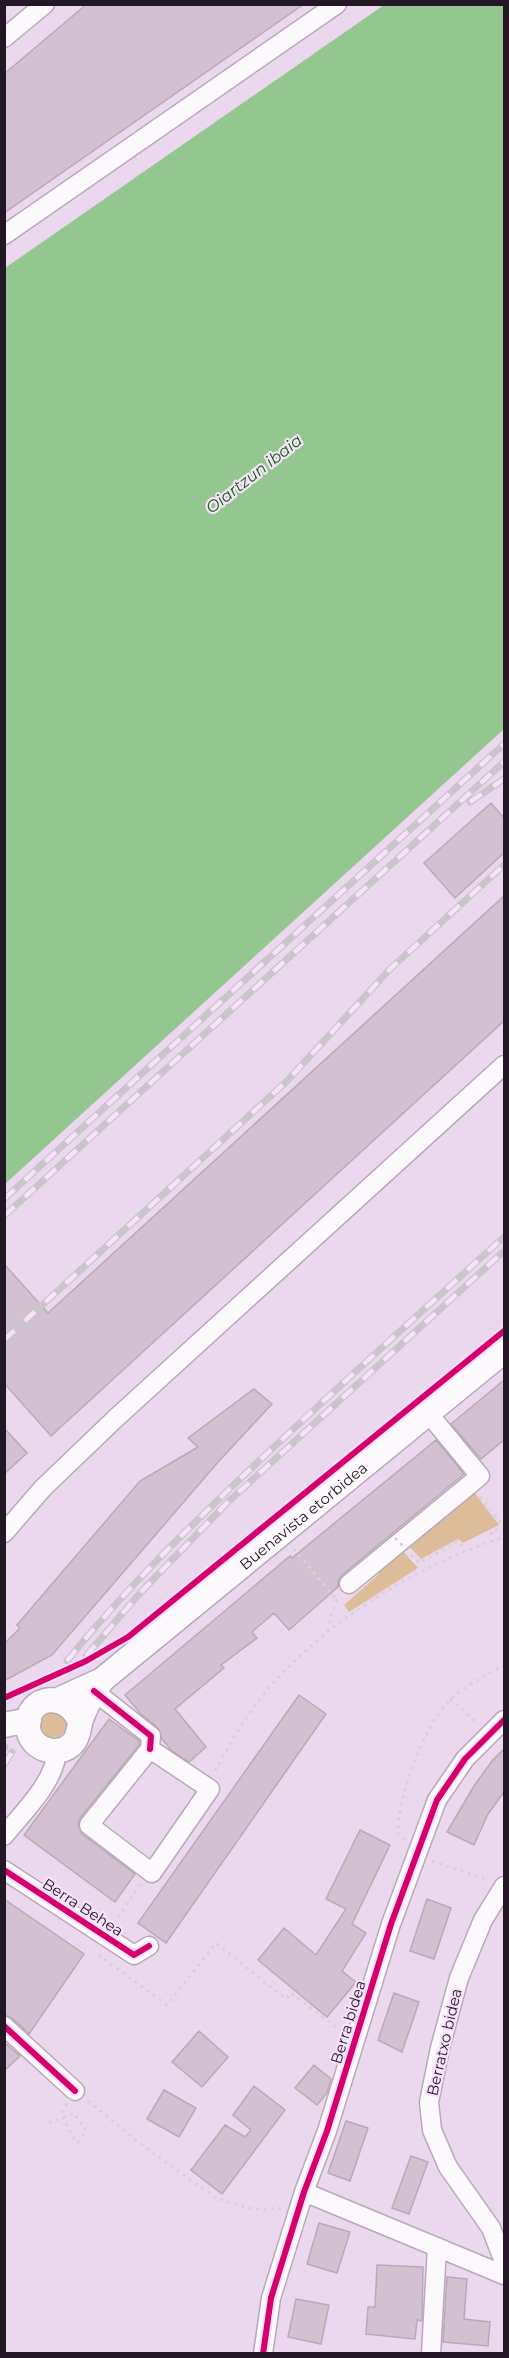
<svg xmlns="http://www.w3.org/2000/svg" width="509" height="2358" font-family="Montserrat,sans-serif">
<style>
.green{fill:#ddbc9a}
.water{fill:#94c690}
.building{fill:#d3c0d0;stroke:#baa8b8;stroke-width:1.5}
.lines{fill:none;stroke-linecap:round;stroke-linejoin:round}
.minor-casing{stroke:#b8a9ba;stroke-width:21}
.major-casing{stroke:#b8a9ba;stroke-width:27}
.path{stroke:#d8d1d8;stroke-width:3;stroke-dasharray:3 4.5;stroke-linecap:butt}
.minor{stroke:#fcf9fc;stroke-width:18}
.major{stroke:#fcf9fc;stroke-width:24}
.rail-casing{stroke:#cac4cb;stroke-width:7}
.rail{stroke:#f8e1fb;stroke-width:4.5;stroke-dasharray:14;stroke-linecap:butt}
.path-bridge{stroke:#d8d1d8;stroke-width:3;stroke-dasharray:3 4.5;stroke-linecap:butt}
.cycleway-casing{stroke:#f8e1fb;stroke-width:10}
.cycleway{stroke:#d6006c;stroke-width:6}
.labels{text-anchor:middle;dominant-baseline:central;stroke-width:4.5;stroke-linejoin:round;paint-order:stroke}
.street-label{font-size:15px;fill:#231625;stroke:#f8e1fb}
.water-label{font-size:16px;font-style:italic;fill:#085f07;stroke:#f8e1fb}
</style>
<rect width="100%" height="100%" fill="#ecd8ee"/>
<path class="green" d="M474,1492l25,33 -36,18 -5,-4 -37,20 -13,-14z
M401,1549l17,19 -69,44 -5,-7 35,-31 -3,-4z
M40 1725a13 13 0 1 1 26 0a13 13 0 1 1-26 0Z"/>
<path class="water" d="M384,5h120v724l-499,455v-916z"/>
<path class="building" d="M87,4h217l-300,209v-139z
M491,803l13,15v35l-49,45 -31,-35z
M504,896v125l-453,415 -47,-53v-119l44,49z
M504,1380v60l-23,19 -30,-35z
M254,1389l18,15 -53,57 -167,194 -48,26v-37l16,-16 -3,-3 123,-144 58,-34 -10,-9z
M4,1428l23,25 -23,21z
M436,1440l28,34 -122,101 -4,6v6l-49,43 -15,-17 -22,19 5,6 -36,27 3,3 -49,41 31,38 -17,15 -18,-12 -9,-11 -4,-11 -17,-14 -16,-19 165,-139 2,2z
M299,1695l27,19 -160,229 -28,-20z
M109,1719l30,22v4l-59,73 -2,6 4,10 53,40 -20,28 -91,-67z
M504,1749v43l-16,22 -14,31 -27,-13 27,-46 18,-25z
M360,1830l30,15 -38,79 14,9 -24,38 14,11 -29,35 -69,-57 26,-32 32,27 30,-46 -20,-10z
M4,1899l80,55 -55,80 -17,-16 -8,-3z
M427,1899l24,9 -17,51 -24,-8z
M394,1993l25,9 -17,50 -24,-12z
M199,2031l29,26 -26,30 -30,-25z
M4,2042l16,14 -16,15z
M314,2065l17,14 -4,14 -10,12 -22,-17z
M254,2086l31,24 -63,84 -31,-24 34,-45 20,12 6,-7 -18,-15z
M164,2090l32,18 -17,29 -32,-18z
M346,2121l22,7 -18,53 -22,-8z
M411,2156l17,6 -19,52 -17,-6z
M319,2223l31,9 -13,41 -30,-9z
M377,2265l46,2 -1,54 -5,-1 -2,19 -49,-5 2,-27h7z
M447,2277l20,2 -3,40 26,3 -2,24 -45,-4z
M296,2299l33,6 -8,39 -33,-7z"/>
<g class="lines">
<defs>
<path id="minor" d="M4,38l41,-34
M4,235l333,-231
M4,1533l39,-45 73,-70 388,-353
M349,1584l131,-108 -52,-63
M94,1691l57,45 -1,13
M150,1749l60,40 -58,84 -63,-48z
M4,1836c19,-24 51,-54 53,-85
M4,1870l130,85 15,-9
M504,1886l-21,34 -24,58 -19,70 -11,54 3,28 16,37 43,61 13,34
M4,2026l71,65
M304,2192l200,83
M263,2354l8,-56 33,-106 23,-61 64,-207 46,-124 28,-41 39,-39
M431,2354l6,-107"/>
<g id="major">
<path id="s1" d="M58,1700l44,-20 402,-329"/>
<path d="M80,1723c-10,-33 -54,-29 -52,4 1,22 30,32 45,16 7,-8 5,-17 9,-26 5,-14 12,-25 20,-37"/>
<path d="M4,1725l25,-5"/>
</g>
</defs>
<use href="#minor" class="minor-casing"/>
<use href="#major" class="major-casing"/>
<path class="path" d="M480,1497l24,30 -13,5 3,8
M294,1549l43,51
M411,1555l8,8 39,-22 8,9
M328,1631l3,-15 6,-16 5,-1
M4,1686l18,6
M450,1699l28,25
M215,1771c16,-30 35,-62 58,-88 61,-67 146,-118 231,-146
M405,1840l-7,-7c0,-37 25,-106 52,-133 12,-13 32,-22 47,-31l7,-2
M432,1861l57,19
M114,1924l26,-40
M101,1954l-1,2 67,49 49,-62 70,56 5,-6 49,37
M88,2101l55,45 73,52 32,10 15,2 18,-2
M49,2123l25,-10 12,18 -9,13"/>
<use href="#minor" class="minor"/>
<use href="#major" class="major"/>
<defs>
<path id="rail" d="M470,802l34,-23
M4,1199l500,-455
M4,1216l500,-454
M4,1340l284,-260 102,-111 114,-104
M86,1656l54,-63 88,-91 276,-251
M67,1661c58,-72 125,-137 192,-200 81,-76 163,-150 245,-224
M4,1747h1
M4,1765l8,-13"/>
</defs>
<use href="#rail" class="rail-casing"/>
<use href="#rail" class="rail"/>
<path class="path-bridge" d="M395,1538l10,10
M75,2091l-14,23 16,30"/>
<defs>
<path id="cycleway" d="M94,1691l57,45 -1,13
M4,1698l82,-37 42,-24 376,-306
M4,1870l130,85 15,-9
M4,2026l71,65
M263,2354l8,-56 33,-106 23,-61 64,-207 46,-124 28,-41 39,-39"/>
</defs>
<use href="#cycleway" class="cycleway-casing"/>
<use href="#cycleway" class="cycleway"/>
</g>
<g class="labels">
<g class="street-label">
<text stroke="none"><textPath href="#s1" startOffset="308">Buenavista etorbidea</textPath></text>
<text transform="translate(83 1907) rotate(33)">Berra Behea</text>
<text transform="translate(348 2022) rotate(-73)">Berra bidea</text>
<text transform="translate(444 2042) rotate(-77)">Berratxo bidea</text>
</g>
<g class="water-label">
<text transform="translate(254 474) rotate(-38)">Oiartzun ibaia</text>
</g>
</g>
<rect width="509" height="2358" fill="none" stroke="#231625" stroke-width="12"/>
</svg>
